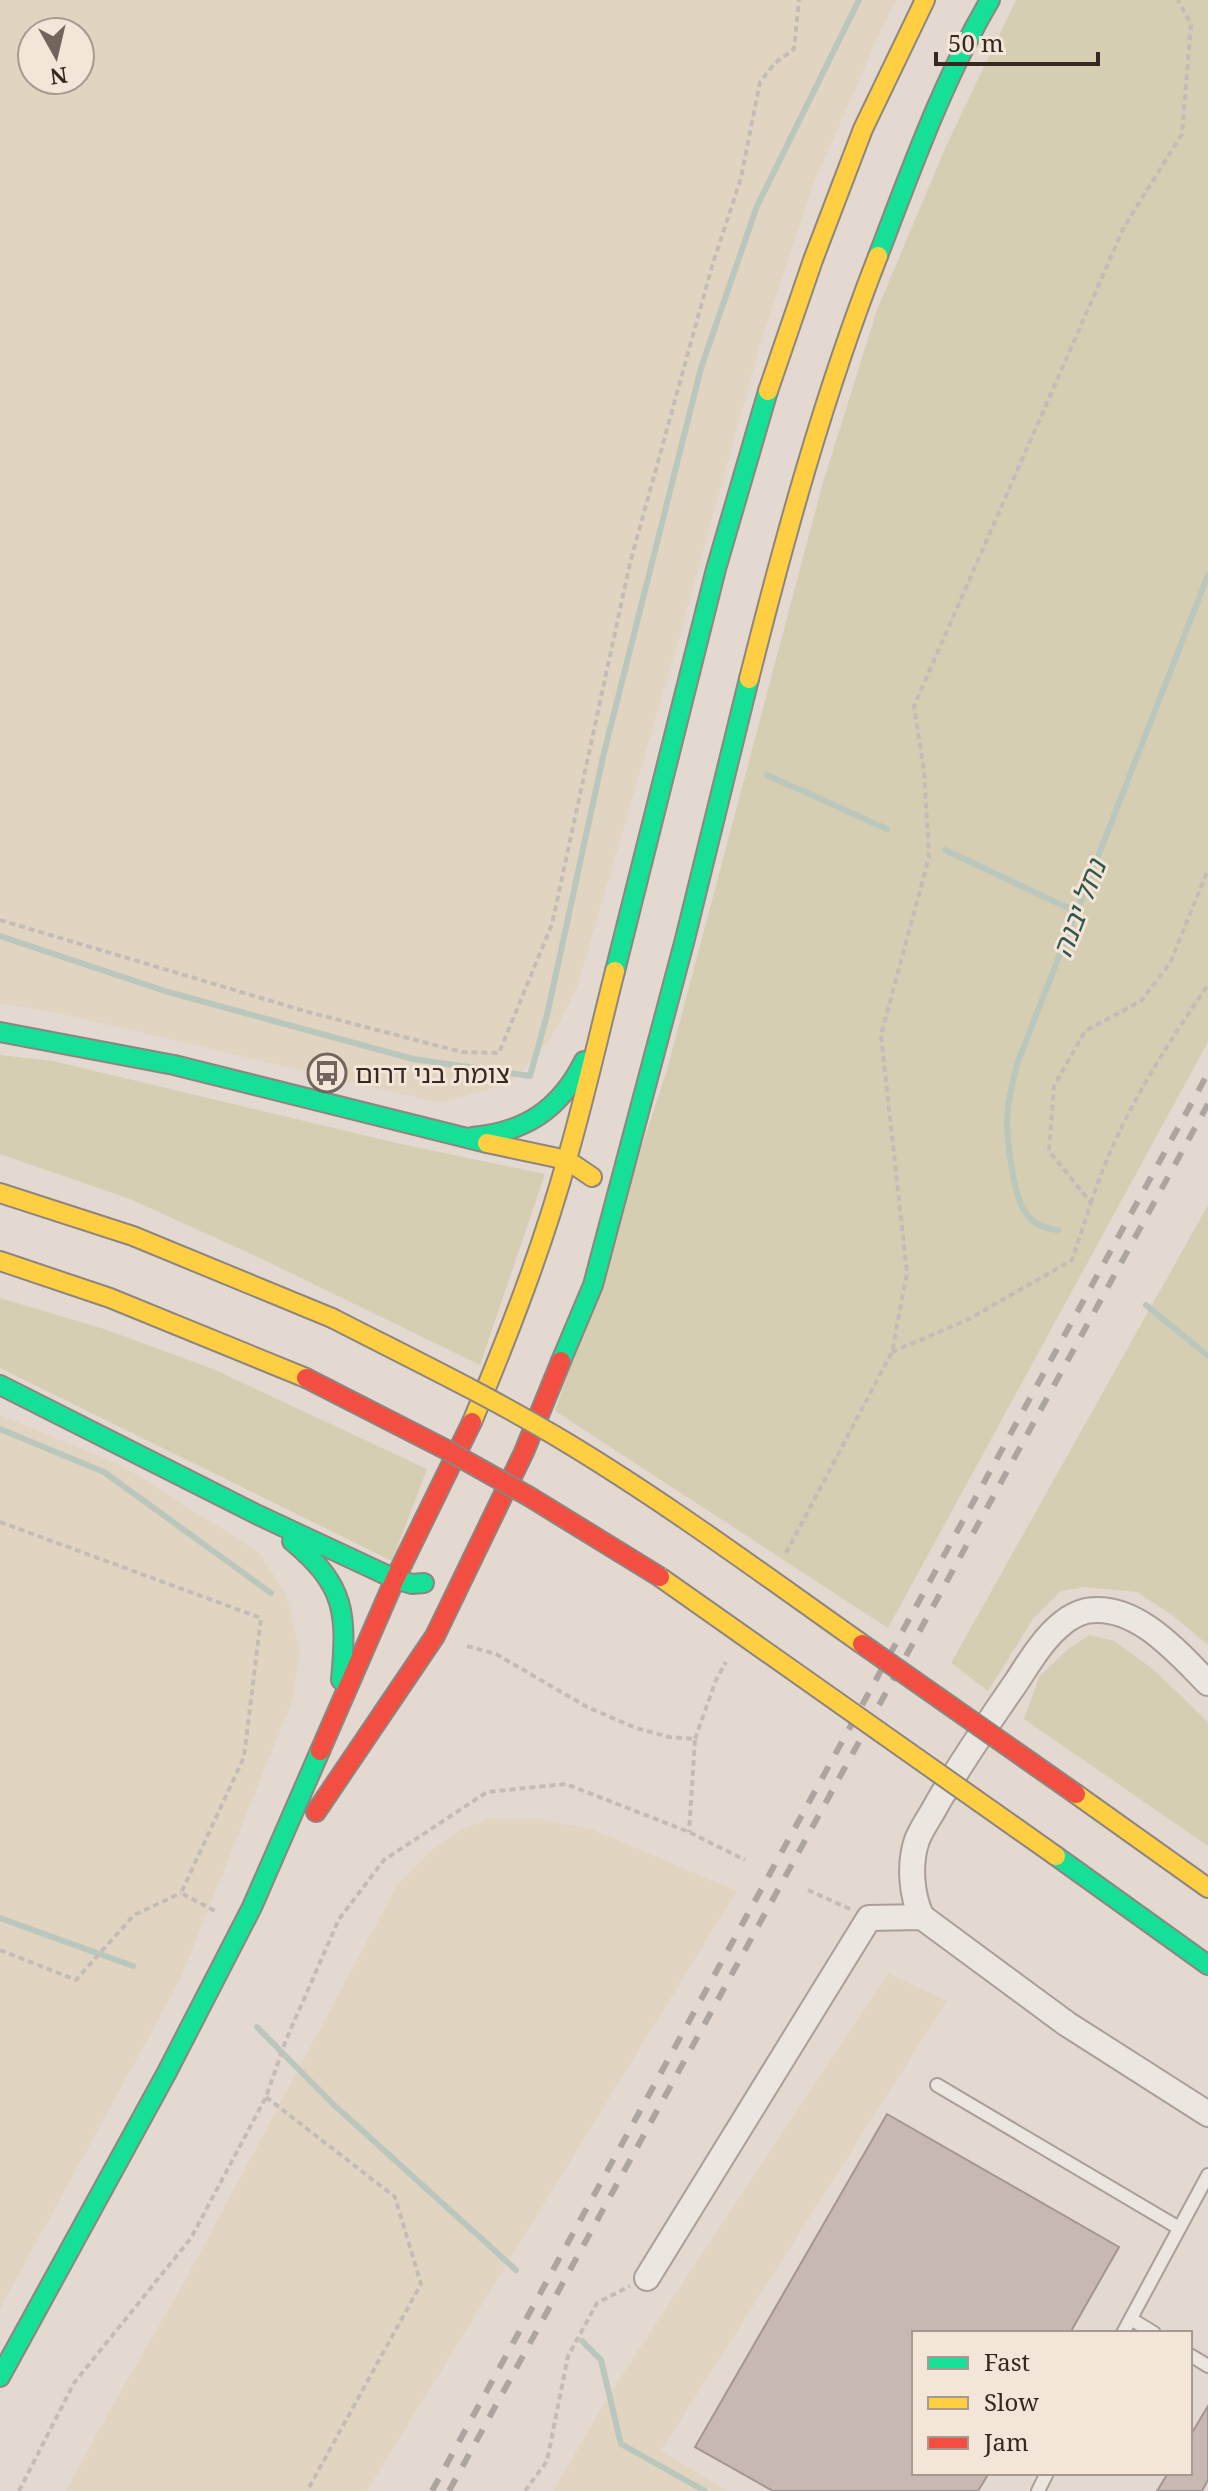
<svg xmlns="http://www.w3.org/2000/svg" width="1208" height="2491" font-family="'Noto Serif','Noto Sans Hebrew',serif">
<style>
.farmland{fill:#e1d5c2;fill-rule:evenodd}
.green{fill:#d5ceb3}
.lines{fill:none;stroke-linecap:round;stroke-linejoin:round}
.stream{stroke:#bac7bc;stroke-width:6}
.building{fill:#c7b8b1;stroke:#a3958f;stroke-width:2}
.lane-casing{stroke:#a99f98;stroke-width:16}
.street-casing{stroke:#a99f98;stroke-width:28}
.fast-casing{stroke:#8e857f;stroke-width:22}
.slow-casing{stroke:#8e857f;stroke-width:22}
.jam-casing{stroke:#8e857f;stroke-width:22}
.path{stroke:#c4bdb7;stroke-width:4;stroke-dasharray:6 4;stroke-linecap:butt}
.lane{stroke:#ece6e0;stroke-width:12}
.street{stroke:#ece6e0;stroke-width:24}
.fast{stroke:#16e098;stroke-width:18}
.slow{stroke:#ffcf43;stroke-width:18}
.jam{stroke:#f24e42;stroke-width:18}
.rail{stroke:#aca5a0;stroke-width:6;stroke-dasharray:14 14;stroke-linecap:butt}
.slow-bridge-casing{stroke:#8e857f;stroke-width:22;stroke-linecap:butt}
.jam-bridge-casing{stroke:#8e857f;stroke-width:22;stroke-linecap:butt}
.slow-bridge{stroke:#ffcf43;stroke-width:18}
.jam-bridge{stroke:#f24e42;stroke-width:18}
.labels{text-anchor:middle;dominant-baseline:central;stroke-width:6;stroke-linejoin:round;paint-order:stroke}
.poi-label{font-size:26px;fill:#372721;stroke:#f3e5d7;text-anchor:start}
.water-label{font-size:28px;font-style:italic;fill:#31564c;stroke:#f3e5d7}
</style>
<rect width="100%" height="100%" fill="#e3d9d0"/>
<path class="farmland" d="M0,0h897l-15,28 -69,158 -51,153 -84,303 -101,346 -26,50 -40,45 -71,20 -386,-91 -54,-9zM32,32h48v48h-48z
M0,1415l121,50 138,87 27,42 14,58 -7,47 -113,281 -180,329z
M490,1818l50,1 54,11 143,61 -370,600h-301l41,-76 76,-131 213,-397 31,-33 31,-23z
M888,1973l59,28 -286,450 67,40h-175l59,-101z"/>
<path class="green" d="M1016,0h192v1042l-320,586 -333,-217 112,-341 155,-584 55,-176 70,-166z
M0,1055l53,6 348,83 144,30 -65,191 -216,-105 -134,-61 -130,-45z
M1208,1205v440l-36,-30 -35,-23 -52,-5 -24,4 -28,28 -45,72 -37,-28z
M0,1298l104,31 109,40 214,100 -35,92 -392,-193z
M1090,1635l24,6 39,28 55,53v124l-184,-127 15,-42 30,-29z"/>
<g class="lines">
<path class="stream" d="M767,775l120,54
M945,850l132,62
M0,936l168,56 245,67 117,17 17,-61 56,-258 98,-389 56,-162 102,-206
M1058,1230c-38,-3 -41,-35 -47,-66 -3,-18 -5,-38 -3,-57 2,-14 6,-29 9,-43l191,-489
M1146,1305l62,51
M0,1429l104,43 167,121
M0,1918l133,48
M257,2027l77,78 182,165
M582,2341l19,19 20,84 84,47"/>
</g>
<path class="building" d="M887,2114l232,133 -49,86h-156v140h75l-11,18h-205l-78,-44z
M1208,2406v74l-5,9 -1,2h-45l11,-18h22v-37z"/>
<g class="lines">
<defs>
<path id="lane" d="M937,2085l242,143
M1131,2319l23,14
M1123,2333l85,-158
M1190,2355l18,11
M1038,2491l9,-18"/>
<path id="street" d="M1208,1683c-31,-31 -73,-81 -122,-72 -7,2 -17,7 -22,11 -21,16 -35,41 -49,62 -27,39 -53,77 -77,118 -6,12 -16,25 -21,38 -8,23 -6,56 5,77l145,107 141,90
M647,2278l222,-360 53,-1"/>
<path id="fast" d="M878,256c33,-86 65,-176 112,-256
M615,971l101,-402 52,-178
M0,1032l174,33 313,78
M472,1137c54,-5 88,-28 112,-76
M561,1361l32,-76 92,-346 64,-260
M0,1385l258,130 137,64 17,5 12,-1
M292,1541c54,45 55,72 49,139
M1056,1856l152,109
M0,2377l166,-303 86,-167 68,-156"/>
<path id="slow" d="M768,391l45,-131 50,-131 62,-129
M749,679c36,-143 75,-285 129,-423
M487,1143l80,17 25,17
M0,1193l133,43 199,82
M0,1261l110,37 196,80
M472,1422c36,-86 70,-173 95,-263 18,-62 32,-125 48,-188
M1076,1794l132,94"/>
<path id="jam" d="M320,1751l75,-172 77,-157
M316,1812l119,-176 89,-184 37,-91"/>
</defs>
<use href="#lane" class="lane-casing"/>
<use href="#street" class="street-casing"/>
<use href="#fast" class="fast-casing"/>
<use href="#slow" class="slow-casing"/>
<use href="#jam" class="jam-casing"/>
<path class="path" d="M0,920l308,92 154,40 37,1 53,-129 78,-361 82,-297 29,-88 19,-96 15,-19 19,-14 5,-49
M1091,1203c25,-79 70,-150 117,-218
M892,1352l77,-33 103,-59 19,-57 -42,-52 5,-65 31,-55 56,-30 29,-38 38,-93
M0,1522l261,96 -17,139 -63,136 34,18
M786,1553l106,-201 15,-79 -26,-238 48,-178 -5,-86 -10,-65 210,-479 58,-93 9,-110 -13,-24
M467,1646l29,8 91,53 49,21 33,9 26,2 -6,93
M695,1739l21,-59 10,-18
M808,1890l42,19
M0,1950l76,30 58,-65 47,-22
M266,2097l129,100 26,87 -114,207
M19,2491l55,-108 117,-145 75,-141 20,-57 53,-121 45,-59 103,-68 79,-8 123,48 56,28
M525,2491l22,-30 21,-105 29,-53 33,-17"/>
<use href="#lane" class="lane"/>
<use href="#street" class="street"/>
<use href="#fast" class="fast"/>
<use href="#slow" class="slow"/>
<use href="#jam" class="jam"/>
<path class="rail" d="M432,2491l776,-1418
M449,2491l759,-1387"/>
<defs>
<path id="slow-bridge" d="M332,1318c78,40 157,78 232,123 103,62 200,134 298,203
M660,1577l396,279"/>
<path id="jam-bridge" d="M306,1378l137,70 87,49 130,80
M862,1644l214,150"/>
</defs>
<use href="#slow-bridge" class="slow-bridge-casing"/>
<use href="#jam-bridge" class="jam-bridge-casing"/>
<use href="#slow-bridge" class="slow-bridge"/>
<use href="#jam-bridge" class="jam-bridge"/>
</g>
<defs>
<symbol id="bus-ring" viewBox="-11 -11 22 22"><circle r="9.5" fill="#f3e5d7" stroke="#73655e" stroke-width="1.5"/><path d="M-5-6H5V4H4V6H2V4H-2V6H-4V4H-5ZM-3.5-4V0h7V-4ZM-3.5 1.2v1.5H-2V1.2ZM2 1.2v1.5H3.5V1.2Z" fill="#73655e"/></symbol>
</defs>
<g fill-rule="evenodd">
<use href="#bus-ring" x="305" y="1051" width="44" height="44"/>
</g>
<g class="labels">
<g class="poi-label">
<text x="355" y="1073">צומת בני דרום</text>
</g>
<g class="water-label">
<text transform="translate(1078 908) rotate(-69)">נחל יבנה</text>
</g>
</g>
<rect x="912" y="2331" width="280" height="144" fill="#f3e5d7" stroke="#a8998e" stroke-width="2"/>
<rect x="928" y="2357" width="40" height="12" fill="#16e098" stroke="#a8998e" stroke-width="2"/>
<text x="984" y="2371" font-size="24" fill="#372721">Fast</text>
<rect x="928" y="2397" width="40" height="12" fill="#ffcf43" stroke="#a8998e" stroke-width="2"/>
<text x="984" y="2411" font-size="24" fill="#372721">Slow</text>
<rect x="928" y="2437" width="40" height="12" fill="#f24e42" stroke="#a8998e" stroke-width="2"/>
<text x="984" y="2451" font-size="24" fill="#372721">Jam</text>
<g transform="translate(56 56) rotate(172)"><circle r="38" fill="#f3e5d7" stroke="#a8998e" stroke-width="2"/>
<path d="M0-6L14 30L0 20L-14 30Z" fill="#73655e"/>
<text y="-12" font-size="22" font-weight="bold" text-anchor="middle" fill="#372721">N</text>
</g>
<path d="M936 52v12h162v-12" fill="none" stroke="#372721" stroke-width="4"/>
<text x="948" y="52" font-size="24" fill="#372721" stroke="#f3e5d7" stroke-width="6" paint-order="stroke">50 m</text>
</svg>
